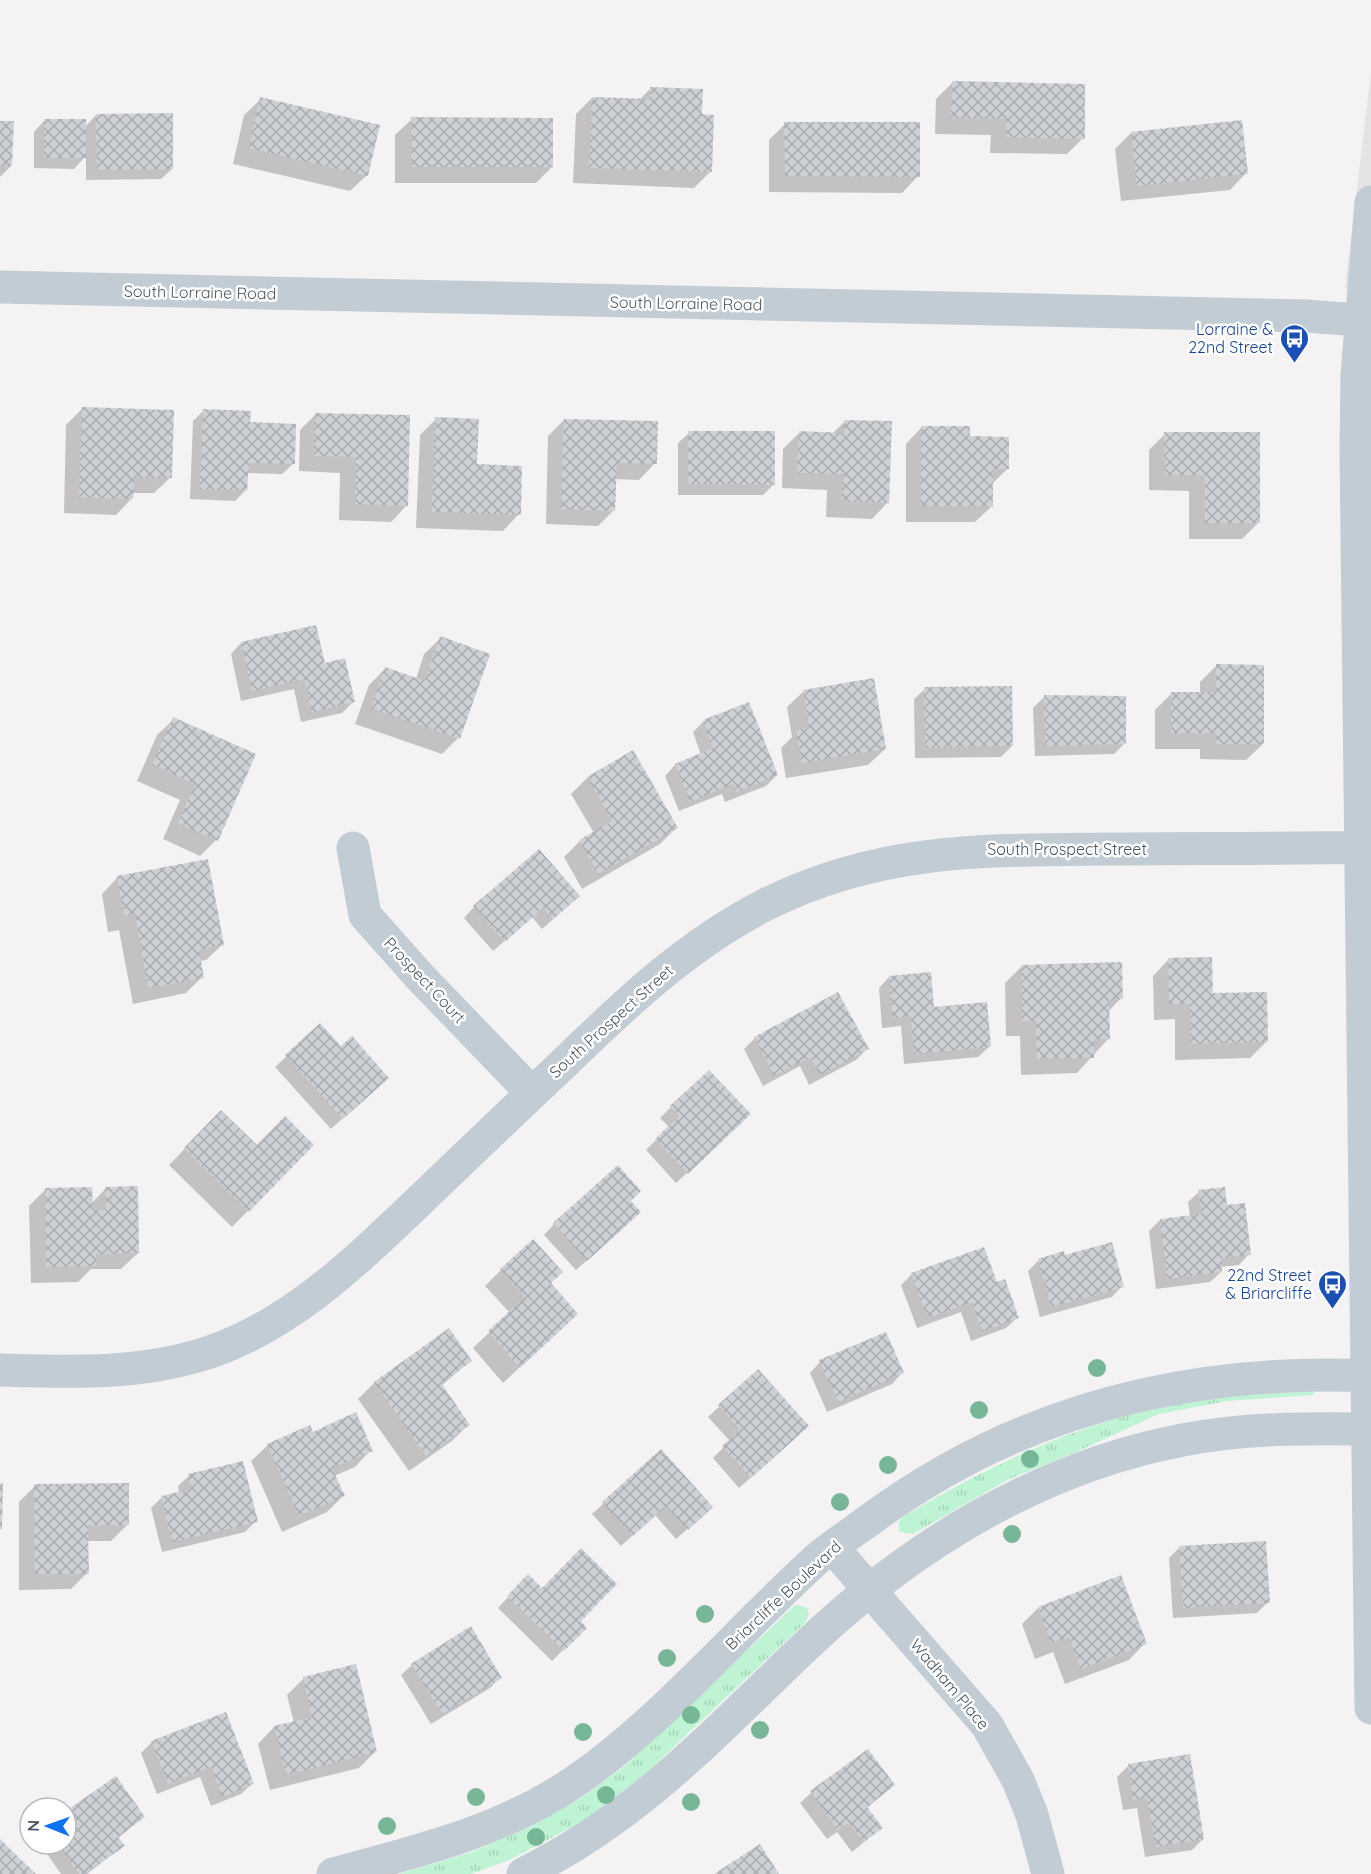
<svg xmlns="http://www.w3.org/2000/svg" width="1371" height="1874" font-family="Quicksand,sans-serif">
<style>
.education{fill:#e5e3e4}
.grass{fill:url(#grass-tufts)}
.shadow{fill:#0003}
.building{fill:url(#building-cross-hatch)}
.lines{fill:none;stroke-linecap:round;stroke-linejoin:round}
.minor{stroke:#c2ccd4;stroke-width:33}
.tree{fill:#77b696}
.labels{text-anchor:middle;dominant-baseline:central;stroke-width:5;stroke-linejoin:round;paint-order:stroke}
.street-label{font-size:16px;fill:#485561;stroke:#fff}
.transit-label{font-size:16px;fill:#164399;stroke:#fff;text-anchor:end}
</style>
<defs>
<pattern id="grass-tufts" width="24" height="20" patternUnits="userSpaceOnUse" patternTransform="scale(1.5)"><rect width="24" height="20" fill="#bef4d3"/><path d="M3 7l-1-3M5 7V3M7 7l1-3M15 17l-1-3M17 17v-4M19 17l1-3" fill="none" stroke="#a5d3b8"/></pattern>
<pattern id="building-cross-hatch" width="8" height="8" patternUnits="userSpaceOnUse" patternTransform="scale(1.5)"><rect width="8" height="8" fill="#cdd1d6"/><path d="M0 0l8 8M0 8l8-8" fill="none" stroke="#a8acb1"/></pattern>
</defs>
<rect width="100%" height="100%" fill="#f4f2f2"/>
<path class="education" d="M1371,72v226l-26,-10z"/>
<path class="grass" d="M1312,1391l3,2 -3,2 -85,6 -68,13 -83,38 -69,28 -94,54 -13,-2c-3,-9 -1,-12 6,-17 98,-58 200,-105 315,-118 30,-3 61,-4 91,-6z
M795,1605l11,2c5,7 2,11 -2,17l-158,149 -42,34 -32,20 -63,33 -38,14h-72l73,-22 60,-26 52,-30 42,-31z"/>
<path class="shadow" d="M952,83l131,55 -16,16 -77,-1 1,-18 -56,-1 1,-35z
M650,89l60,83 -16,16 -121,-5 3,-69 16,-16 47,2z
M261,99l106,76 -17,16 -117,-27 11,-49z
M96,115l76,54 -11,10 -75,1v-24l-12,13 -40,-1v-36l10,-11 41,6z
M412,119l140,48 -16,16h-141v-48z
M0,122l11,44 -11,11z
M785,124l133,52 -16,17 -133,-1v-52z
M1131,133l115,40 -16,17 -109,11 -6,-52z
M82,409l89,68 -17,16h-22v5l-16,17 -52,-2 2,-88z
M204,410l44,14 45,40 -11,10 -35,-1 -1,17 -11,11 -45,-2 3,-78z
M316,414l91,91 -16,17 -52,-2 1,-47 -41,-2 1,-41z
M436,419l83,95 -16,17 -87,-3 4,-93z
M564,420l91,43 -16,17 -24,-1 -1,31 -16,16 -52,-2 2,-88z
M845,421l43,81 -16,17 -46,-2 1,-27 -45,-2 1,-39 16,-16 33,1z
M922,427l47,11 38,31 -15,15v22l-17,16h-69v-78z
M689,433l85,51 -11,11h-85v-52z
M1165,434l94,88 -17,17h-53v-48l-40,-1v-40z
M441,638l17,100 -16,16 -87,-30 14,-39 16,-16 31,10 8,-25z
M241,643l112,59 -11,11 -41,9 -7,-33 -53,12 -10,-47z
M1216,666l47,78 -17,16 -46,-1v-10h-45v-39l17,-17h28v-11z
M925,689l87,57 -11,11 -86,1 -1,-59z
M804,691l81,58 -17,16 -82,13 -5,-30 11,-11 -5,-30z
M1044,697l81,46 -11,11 -79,2 -2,-48z
M748,704l29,71 -11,11 -41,16 -3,-8 -43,17 -14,-35 10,-11 26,-10 -8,-23 10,-10z
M174,719l42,121 -16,16 -37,-17 17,-39 -43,-19 20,-46z
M587,778l89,50 -16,16 -78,45 -18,-32 16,-16 14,-8 -23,-39z
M118,877l105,67 -17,16 -6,1 2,16 -16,16 -53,11 -14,-74 -11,2 -6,-38z
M474,907h93l-25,22 -10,-12 -39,34 -29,-33z
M1169,959l97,83 -16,16 -75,2v-41l-21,1 -1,-44z
M1021,967l100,31 -13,14 1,26 -32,35 -56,2 -1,-39h-14l-1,-53z
M889,977l43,32 57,38 -11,10 -74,7 -3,-38 -19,2 -3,-40z
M838,994l29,55 -11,11 -47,25 -9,-19 -37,20 -19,-37 11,-11z
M320,1025l56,63 -45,41 -56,-62z
M671,1107l67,18 -62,58 -30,-33 23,-23 -9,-9z
M221,1112l36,35 55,-2 -80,82 -63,-62z
M106,1188l32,65 -17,16h-30l-13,13 -47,1 -2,-77 16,-16 46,14z
M1199,1192l27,15 23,47 -10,11 -19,2 1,5 -11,10 -54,7 -7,-58 11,-11 30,-4 -2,-14z
M629,1201v22l-53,47 -32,-35 10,-11z
M1064,1257l58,29 -10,11 -72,20 -12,-46 11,-11z
M501,1270l48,14 11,46 -57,53 -30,-35 37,-35 -25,-27z
M912,1274l84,10 21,34 -11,10 -35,13 -10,-29 -44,16 -16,-43z
M448,1331l22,30 -29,25 27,39 -16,16 -43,30 -51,-72 16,-16z
M820,1362l82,11 -10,11 -65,28 -17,-39z
M758,1371l38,66 -57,51 -26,-30 17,-17 -22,-24z
M312,1433l59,17 -16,17 -21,9 9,20 -16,16 -45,20 -31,-71 17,-16z
M661,1451l39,67 -24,21 -21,-24 -34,31 -29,-32z
M189,1476l67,45 -11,11 -83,20 -11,-44 11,-11 17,-4 -1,-7z
M35,1486l93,38 -17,17h-24v32l-16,16 -52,1v-88z
M1180,1547l88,55 -11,11 -84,5 -4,-60z
M528,1576l57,52 -33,33 -54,-53z
M1038,1608l107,35 -16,17 -64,24 -12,-32 -18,7 -13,-35z
M412,1665l88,12 -10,11 -59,36 -30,-49z
M304,1678l71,74 -16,16 -89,22 -12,-46 16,-17 20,-4 -7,-28z
M152,1742l100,42 -11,10 -30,12 -11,-29 -43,17 -16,-41z
M1128,1766l75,73 -11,11 -47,7 -8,-49 -14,2 -6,-33z
M893,1785l-27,24 15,19 -29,24 -15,-20 -10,7 -27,-36 11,-10z
M66,1813l77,4 -26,22 6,7 -36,28h-26l-21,-30h26z"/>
<path class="building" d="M952,81l133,3v55l-79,-2v-18l-55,-1z
M650,87l53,2 -1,25 12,1 -2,57 -123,-4 3,-71 58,2z
M260,97l120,28 -12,51 -119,-28z
M173,113v56l-76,1 -1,-56z
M411,117l142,1v49h-142z
M44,119h42v39h-42z
M1242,120l6,54 -111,12 -6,-54z
M0,121h14l-2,45h-12z
M784,122h136v55l-135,-1z
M82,407l92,3 -2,68 -38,-1 -1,22 -54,-2z
M203,409l48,2 -1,11 46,2 -1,40 -46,-1 -2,28 -47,-2z
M315,413l95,2 -2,91 -53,-2 1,-47 -42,-1z
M435,417l44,2 -2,45 45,2 -1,49 -89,-3z
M564,419l94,2 -1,43 -40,-1 -2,48 -54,-2z
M844,420l48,1 -3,82 -47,-2 1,-27 -46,-1 2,-42 45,2z
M921,426h49v10l39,1v32h-16v38l-72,-1z
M688,431h87v54l-87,-1z
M1164,432h96v91h-55v-48h-40z
M316,625l9,38 20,-5 10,44 -43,10 -8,-33 -52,12 -11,-49z
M440,636l50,18 -30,85 -89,-31 14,-41 40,14z
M1216,664l48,1v79h-48v-11h-45v-41h45z
M874,678l12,71 -84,14 -6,-32 13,-3 -6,-38z
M1012,686l1,60 -88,2 -1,-61z
M1044,695l82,1v48l-81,2z
M749,702l29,73 -42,17 -3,-8 -43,18 -15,-38 38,-16 -10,-28z
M173,717l83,37 -38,87 -40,-18 17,-39 -43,-19z
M633,750l45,78 -80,46 -19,-34 33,-19 -25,-44z
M539,849l41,47 -27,23 -10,-11 -38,34 -32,-36z
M208,859l16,86 -25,4 5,29 -56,10 -13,-74 -11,2 -7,-40z
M1212,957l1,36 54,-1 1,50 -77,2 -1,-40h-21l-1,-46z
M1122,962l1,37 -14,1 1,39h-16v19l-57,1 -1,-39 -14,1 -1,-56z
M931,972l3,35 53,-5 4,45 -77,7 -3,-38 -19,2 -3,-42z
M838,992l31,57 -49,26 -9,-18 -37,19 -20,-39z
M320,1023l21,23 11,-10 37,42 -46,41 -58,-64z
M709,1070l42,44 -63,60 -33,-35 24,-23 -9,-10z
M221,1110l36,35 28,-29 29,29 -65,67 -65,-64z
M618,1165l23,26 -10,10 10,11 -54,49 -34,-38z
M138,1186l1,67 -43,1v12l-50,1 -1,-79 47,-1 1,24 13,-1 -1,-23z
M1225,1187l2,18 18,-2 6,52 -30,3 1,14 -55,7 -7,-60 42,-5 -4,-24z
M533,1239l30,33 -12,11 27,31 -58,54 -32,-37 37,-34 -25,-28z
M1112,1242l12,45 -73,20 -13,-48 26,-8 1,4z
M984,1247l13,35 8,-3 14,39 -37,14 -10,-30 -44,16 -17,-45z
M449,1328l23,33 -31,22 29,42 -44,31 -52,-74z
M886,1332l18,41 -66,29 -19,-42z
M758,1369l51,57 -58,52 -29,-32 18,-16 -22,-25z
M356,1412l17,39 -41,17 13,28 -46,20 -32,-72 43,-19 3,7z
M661,1449l52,58 -25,23 -22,-24 -33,30 -31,-34z
M243,1461l15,61 -86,20 -11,-46 30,-7 -3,-15z
M0,1483h3l-1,46h-2z
M129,1483v42h-41l1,49h-54l-1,-90z
M1266,1541l4,62 -87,5 -4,-62z
M581,1548l36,36 -36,37 6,7 -23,23 -57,-55 21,-22 14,14z
M1121,1575l26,69 -66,25 -12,-32 -18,6 -13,-36z
M471,1626l31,52 -60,36 -31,-50z
M356,1664l21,88 -91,23 -12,-49 38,-9 -9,-40z
M226,1712l28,72 -32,13 -11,-30 -43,17 -17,-43z
M868,1749l27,36 -28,22 16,21 -19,14 -15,-19 -11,7 -28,-39z
M1190,1754l14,85 -48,8 -9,-49 -14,2 -5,-36z
M116,1776l29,41 -27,20 7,9 -41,28h-5l-21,-30h8v-33z
M0,1839l36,35h-36z
M760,1844l19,30h-65z"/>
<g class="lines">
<path class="minor" d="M1371,202l-14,173 -1,75 15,1258
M0,287l1306,29 65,5
M353,848l12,67 56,63 111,115
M0,1370c71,2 139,5 207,-17 82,-27 146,-89 207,-147 49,-47 97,-93 146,-139 63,-61 127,-123 207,-163 112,-56 218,-54 340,-55 88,-1 176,0 264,-2
M832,1547l155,178 31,55 14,35 16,59
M333,1874c85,-23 171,-43 244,-94 88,-61 161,-150 241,-222 17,-14 35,-26 53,-39 148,-109 319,-151 500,-143
M523,1874c117,-58 192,-142 285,-230 104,-99 232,-177 375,-204 62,-12 125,-12 188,-11"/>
</g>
<g class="tree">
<circle cx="1097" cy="1368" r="9"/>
<circle cx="979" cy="1410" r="9"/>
<circle cx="1030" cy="1459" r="9"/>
<circle cx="888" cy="1465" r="9"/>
<circle cx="840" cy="1502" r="9"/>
<circle cx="1012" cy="1534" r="9"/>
<circle cx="705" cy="1614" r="9"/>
<circle cx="667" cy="1658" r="9"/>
<circle cx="691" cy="1715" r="9"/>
<circle cx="760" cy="1730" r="9"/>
<circle cx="583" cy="1732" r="9"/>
<circle cx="606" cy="1795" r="9"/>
<circle cx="476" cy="1797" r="9"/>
<circle cx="691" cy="1802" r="9"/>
<circle cx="387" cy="1826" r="9"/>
<circle cx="536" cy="1837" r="9"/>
</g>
<defs>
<symbol id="bus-pin" viewBox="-11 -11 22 30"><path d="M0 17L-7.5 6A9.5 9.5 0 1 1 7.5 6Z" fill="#1a4fb4" stroke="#fff"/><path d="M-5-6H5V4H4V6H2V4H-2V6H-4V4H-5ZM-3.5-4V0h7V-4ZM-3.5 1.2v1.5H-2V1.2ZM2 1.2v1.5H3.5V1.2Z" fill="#fff"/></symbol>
</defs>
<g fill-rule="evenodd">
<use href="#bus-pin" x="1278" y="322" width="33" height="45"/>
<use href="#bus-pin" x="1316" y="1268" width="33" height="45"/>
</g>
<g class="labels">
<g class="street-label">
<text transform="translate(200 292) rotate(1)">South Lorraine Road</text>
<text transform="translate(686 303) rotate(1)">South Lorraine Road</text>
<text x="1067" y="849">South Prospect Street</text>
<text transform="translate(425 980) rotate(47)">Prospect Court</text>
<text transform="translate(611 1021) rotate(-42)">South Prospect Street</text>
<text transform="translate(783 1595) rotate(-43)">Briarcliffe Boulevard</text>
<text transform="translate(950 1684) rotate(50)">Wadham Place</text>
</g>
<g class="transit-label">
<text x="1273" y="329">Lorraine &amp;<tspan x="1273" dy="18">22nd Street</tspan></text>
<text x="1312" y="1275">22nd Street<tspan x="1312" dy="18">&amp; Briarcliffe</tspan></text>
</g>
</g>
<g transform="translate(48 1826) rotate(271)"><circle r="28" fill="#ffffff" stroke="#b6bbc0" stroke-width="1.5"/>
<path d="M0-4.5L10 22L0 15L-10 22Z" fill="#0b71f5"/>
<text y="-9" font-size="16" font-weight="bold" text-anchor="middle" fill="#485561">N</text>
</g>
</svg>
